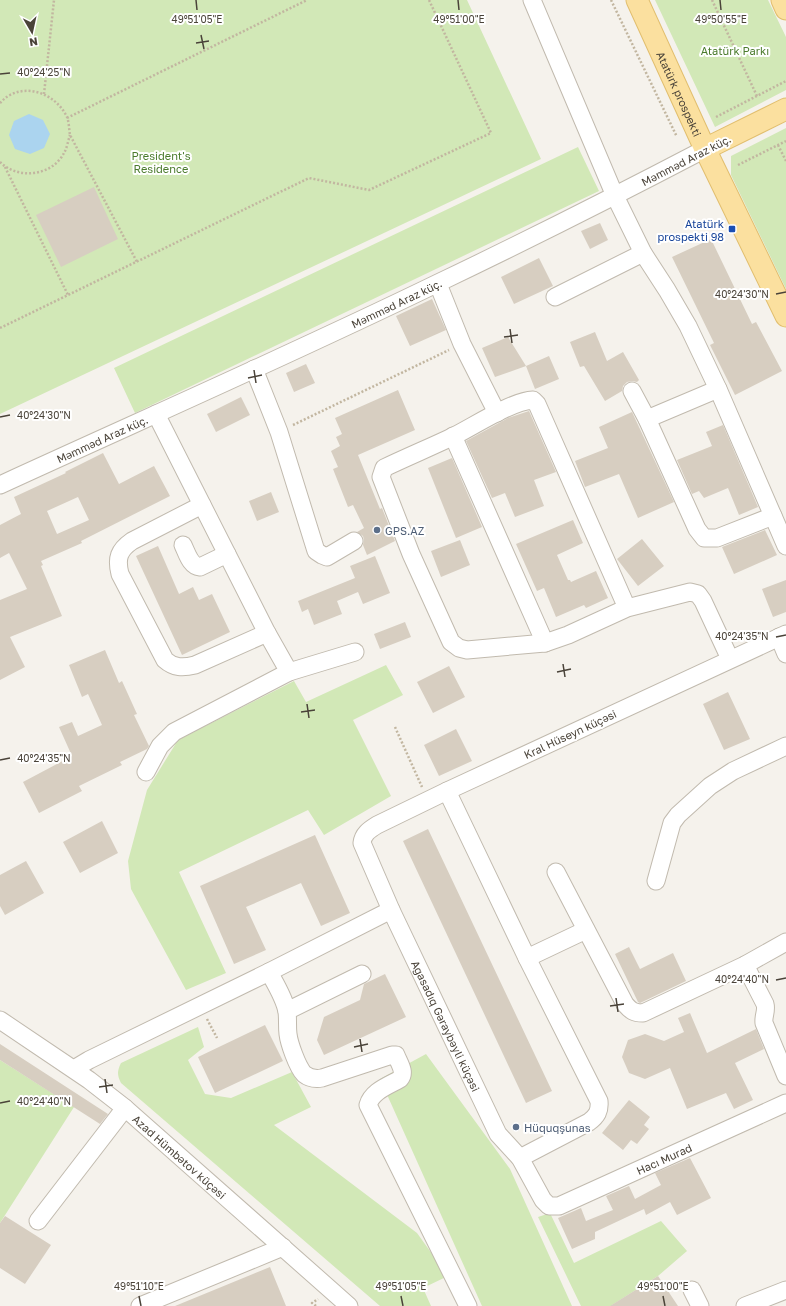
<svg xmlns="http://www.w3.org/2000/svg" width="786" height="1306" font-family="'Golos Text',sans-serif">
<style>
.green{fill:#d2e8b7}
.water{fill:#abd4ef}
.building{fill:#d7cec1;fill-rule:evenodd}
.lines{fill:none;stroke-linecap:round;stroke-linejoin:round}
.minor-casing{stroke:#c1baae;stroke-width:19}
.major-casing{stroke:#e1be6e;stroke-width:23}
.path{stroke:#c2b6a0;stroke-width:2.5;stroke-dasharray:2 2;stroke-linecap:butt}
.minor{stroke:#fff;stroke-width:17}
.major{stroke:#fbe09f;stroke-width:21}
.ticks{fill:none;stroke:#4a4339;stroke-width:1.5}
.transit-dot{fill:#1a4fb4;stroke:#fff;stroke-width:1.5}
.service-dot{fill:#5c6f8a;stroke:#fff;stroke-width:1.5}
.labels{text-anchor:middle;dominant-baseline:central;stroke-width:4;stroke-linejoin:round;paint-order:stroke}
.park-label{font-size:11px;fill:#4b7b2d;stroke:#fff}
.street-label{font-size:11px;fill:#4a4339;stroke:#fff}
.transit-label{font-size:11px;fill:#164399;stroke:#fff;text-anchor:end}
.service-label{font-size:11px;fill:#4e5e75;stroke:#fff;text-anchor:start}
.ticks-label{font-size:10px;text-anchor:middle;fill:#4a4339;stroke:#fff;stroke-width:4;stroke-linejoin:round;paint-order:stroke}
</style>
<rect width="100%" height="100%" fill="#f5f2ec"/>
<path class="green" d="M0,0h467l74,159 -541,255z
M655,0h113l18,37v53l-71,37z
M786,128v161l-55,-114v-19z
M578,147l21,44 -464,222 -21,-45z
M386,665l17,30 -50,25 38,76 -67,39 -16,-25 -129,62 47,101 -40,17 -55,-101 -3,-28 19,-71 31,-50 116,-59 12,21z
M198,1027l6,20 -16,13 17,34 26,4 61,-26 19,35 -37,18 143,108 31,43 -25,12 8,18h-51l-259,-223c-4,-8 -4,-12 0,-20z
M426,1054l84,115 62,137h-90l-102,-227z
M0,1060l74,47 -74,116z
M550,1213l24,50 87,-42 26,30 -29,25 -46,29 1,1h-32l-43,-89z"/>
<path class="water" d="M29,114l14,6 7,14 -6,14 -14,6 -15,-5 -6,-14 5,-14z"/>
<path class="building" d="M94,187l24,52 -57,28 -25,-52z
M600,223l8,17 -18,9 -9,-18z
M711,239l41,85 4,-2 26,49 -47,24 -25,-50 4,-2 -42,-86z
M539,258l14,28 -39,18 -13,-27z
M432,299l14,31 -36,16 -14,-30z
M595,332l12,29 16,-9 16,28 -2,2 -5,-1 -5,1 -4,4 -1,5 -17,10 -21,-35 -4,1 -10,-25z
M508,337l18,29 -31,11 -13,-29z
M549,356l10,23 -24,10 -9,-23z
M306,364l9,19 -21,9 -8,-19z
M398,390l17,40 -57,25 22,54 2,-1 13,33 -28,14 -4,-10 1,-5 -1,-4 -6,-4 7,-4 -11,-23 -5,2 -15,-38 5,-2 -7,-16 9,-5 -4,-9 6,-3 -7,-16z
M241,397l9,18 -34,17 -9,-18z
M529,411l27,61 -22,8 10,26 -29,11 -10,-24 -13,5 -26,-57 42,-23z
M632,412l42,90 -36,16 -19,-44 -34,13 -10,-26 33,-13 -9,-21z
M723,425l35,82 -19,8 -11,-27 -24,10 -5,-7 -7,3 -15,-34 35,-14 -6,-14z
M103,453l16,31 35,-18 16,30 -89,45 1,2 -41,18 2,4 -2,1 21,50 -52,21 15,30 -25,13v-80l27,-11 -18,-36 -9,5v-33l21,-11 -7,-17 52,-24 -1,-1zM78,497l11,23 -32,14 -10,-23z
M452,458l30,69 -26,11 -28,-70z
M271,492l8,20 -22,9 -8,-20z
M573,520l10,23 -26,12 11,25h2l1,2 25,-11 12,27 -22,10 -2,-3 -28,12 -12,-29 -7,3 -21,-47z
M765,530l12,25 -43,19 -12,-27z
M642,539l22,27 -26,20 -21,-27z
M460,540l10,25 -29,12 -10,-26z
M158,546l21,48 14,-7 6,13 13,-6 18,38 -48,23 -46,-99z
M375,556l15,37 -27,11 -5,-12 -21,9 5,13 -28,11 -6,-16 -6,3 -4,-11 57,-23 -5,-12z
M786,580v32l-13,5 -11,-28z
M405,622l6,15 -31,12 -6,-15z
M105,650l14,33 3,-2 15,33 -3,1 15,31 -2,3 -27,13 2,3 -43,21 3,5 -43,22 -16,-31 49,-26 -13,-29 13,-5 6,14 24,-11 -14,-31 -6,3 -13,-32z
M449,666l16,31 -32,16 -16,-31z
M728,692l22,47 -26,11 -21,-46z
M456,729l16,32 -33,15 -15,-31z
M102,821l16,32 -38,20 -17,-31z
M428,829l124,262 -26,12 -123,-262z
M315,835l35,78 -29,13 -20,-43 -55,24 20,43 -32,14 -34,-78z
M26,861l18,32 -39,22 -5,-9v-31z
M629,947l11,22 33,-16 13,28 -46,22 -2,-1 -23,-48z
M385,974l21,43 -82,38 -7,-15 7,-23 36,-17 4,-16z
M690,1013l17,40 49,-24 8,20 -29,14 18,37 -19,9 -8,-16 -39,16 -17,-41 -25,11 -16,-6 -7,-16 6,-17 17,-6 19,7 20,-9 -6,-14z
M265,1025l18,36 -68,32 -17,-36z
M0,1044l108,70 -8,10 -100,-64z
M629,1100l21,17 -6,8 5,4 -12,15 -6,-4 -8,10 -21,-17z
M690,1158l21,40 -34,17 -7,-13 -24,13 -2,-6 -49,23v7l-23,10 -14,-31 23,-10 5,13 27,-11 -7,-14 23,-10 6,13 26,-14 -6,-12z
M5,1216l46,29 -26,39 -25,-16v-45z
M270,1267l16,39h-111z
M658,1276l20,30h-68z"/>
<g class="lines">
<defs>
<g id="minor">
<path d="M532,0l83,196 28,57 24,37 21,36 30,63 68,157"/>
<path d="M438,284l24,60 35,69"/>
<path d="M555,297l88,-44"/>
<path d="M254,369l25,63 37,119 6,4 5,2 27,-16"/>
<path d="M632,391l15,28 50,110 7,9h13l56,-22"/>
<path d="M156,414l111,219 22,39"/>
<path d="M647,419l71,-30"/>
<path d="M453,436l92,207"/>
<path id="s1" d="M0,485c146,-67 294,-132 438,-202 90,-43 179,-88 267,-134"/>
<path d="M202,505l-70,36c-13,9 -16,17 -12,33l45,86c9,8 18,8 30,5l72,-32"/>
<path d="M183,545c4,8 7,21 17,22l27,-13"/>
<path d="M627,608l-90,-204 -4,-4c-21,1 -59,26 -79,36 -23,11 -47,21 -70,32l-3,9 30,77 40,88 8,6 8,2 78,-7 23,-8 59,-27 63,-16 8,2 5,7 27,58"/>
<path id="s2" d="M786,634l-339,157 -70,34c-8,5 -14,9 -15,18l29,67 107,224 22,24 23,42 6,6h10l227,-103"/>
<path d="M779,637l7,17"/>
<path d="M146,772l14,-26 14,-14 115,-60 66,-20"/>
<path d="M447,791l80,167 72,143c1,10 -2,15 -10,21l-69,36"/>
<path d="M556,872l69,132c6,7 9,9 18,9l102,-48 41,-23"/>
<path d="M656,881l16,-58 6,-8 32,-29 23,-15 53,-25"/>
<path d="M527,958l59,-28"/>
<path d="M745,965l20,39c2,7 -2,12 -1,19l22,53"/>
<path d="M269,972c6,11 16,27 18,40 1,7 0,14 1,22 1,9 9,32 16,40 5,4 12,5 18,4l70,-23h4c3,8 10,17 4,24 -12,7 -28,12 -32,26l100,201"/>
<path d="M287,1011l75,-37"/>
<path id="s3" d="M0,1020l89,60 36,28 224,198"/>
<path d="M74,1069l15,-9 180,-88 122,-62"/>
<path d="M38,1221l87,-113"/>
<path d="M692,1290l8,16"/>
<path d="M140,1306l143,-59"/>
<path d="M745,1306l41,-16"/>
</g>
<g id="major">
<path id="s4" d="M637,0l68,149 81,167"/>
<path d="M782,0l4,9"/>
<path d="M705,149l81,-40"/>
</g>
</defs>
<use href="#minor" class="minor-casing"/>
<use href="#major" class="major-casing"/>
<path class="path" d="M611,0l66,137
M712,0l45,96
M44,94l10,-94
M0,103c3,-3 6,-6 10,-8 21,-11 47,1 57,22 2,5 2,12 3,18l67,127
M716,117l70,-36
M67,118l240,-118
M778,145l8,16
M0,162c14,14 38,15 54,3 4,-3 8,-8 10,-12 3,-5 4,-12 6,-18
M738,165l48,-24
M5,167l63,128
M0,328l309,-150 60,12 122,-57 -62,-133
M293,425l156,-75
M395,727l27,60
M207,1019l10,19
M316,1306l-4,-3 6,-4"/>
<use href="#minor" class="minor"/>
<use href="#major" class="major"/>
</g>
<path class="ticks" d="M196,0l1,10M458,0l1,10M720,0l1,10M201,35l3,14M196,43l13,-2M0,74l10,-1M776,294l10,-2M510,329l2,14M504,337l14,-2M254,370l2,13M248,378l14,-3M0,417l10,-2M776,637l10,-2M563,664l2,13M557,672l14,-3M307,704l2,14M301,712l14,-2M0,760l10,-2M776,980l10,-2M616,998l2,14M610,1006l14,-2M360,1039l2,13M354,1047l14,-3M105,1079l2,14M99,1087l14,-2M0,1103l10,-2M139,1296l2,10M401,1296l2,10M663,1296l2,10"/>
<rect class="transit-dot" x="728" y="225" width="8" height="8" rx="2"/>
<g class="service-dot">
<circle cx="377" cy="530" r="4"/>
<circle cx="516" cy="1127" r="4"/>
</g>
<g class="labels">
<g class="park-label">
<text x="735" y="50">Atatürk Parkı</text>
<text x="161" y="155">President's<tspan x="161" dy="13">Residence</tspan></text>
</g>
<g class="street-label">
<text stroke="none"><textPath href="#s4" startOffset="103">Atatürk prospekti</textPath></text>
<text transform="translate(686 160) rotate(-27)">Məmməd Araz küç.</text>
<text stroke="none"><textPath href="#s1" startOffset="436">Məmməd Araz küç.</textPath></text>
<text stroke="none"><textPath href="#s1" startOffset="112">Məmməd Araz küç.</textPath></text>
<text transform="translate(570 734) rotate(-25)">Kral Hüseyn küçəsi</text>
<text stroke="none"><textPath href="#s2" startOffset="677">Ağasadıq Gəraybəyli küçəsi</textPath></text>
<text stroke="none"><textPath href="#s3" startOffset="226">Azad Hümbətov küçəsi</textPath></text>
<text stroke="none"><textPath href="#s2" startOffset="1011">Hacı Murad</textPath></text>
</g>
<g class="transit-label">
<text x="724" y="223">Atatürk<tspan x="724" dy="13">prospekti 98</tspan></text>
</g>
<g class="service-label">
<text x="385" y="530">GPS.AZ</text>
<text x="524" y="1127">Hüquqşunas</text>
</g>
</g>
<g class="ticks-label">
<text x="197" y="23">49°51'05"E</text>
<text x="459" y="23">49°51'00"E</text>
<text x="721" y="23">49°50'55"E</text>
<text x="44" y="76">40°24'25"N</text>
<text x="742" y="298">40°24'30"N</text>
<text x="44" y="419">40°24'30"N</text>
<text x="742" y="640">40°24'35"N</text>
<text x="44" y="762">40°24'35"N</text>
<text x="742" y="983">40°24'40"N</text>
<text x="44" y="1105">40°24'40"N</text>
<text x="139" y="1290">49°51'10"E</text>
<text x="401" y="1290">49°51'05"E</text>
<text x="663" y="1290">49°51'00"E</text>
</g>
<g transform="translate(32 32) rotate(171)" stroke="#ffffff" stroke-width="3" paint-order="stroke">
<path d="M0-3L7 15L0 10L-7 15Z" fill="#4a4339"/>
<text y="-6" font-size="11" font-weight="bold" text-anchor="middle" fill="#4a4339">N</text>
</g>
</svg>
